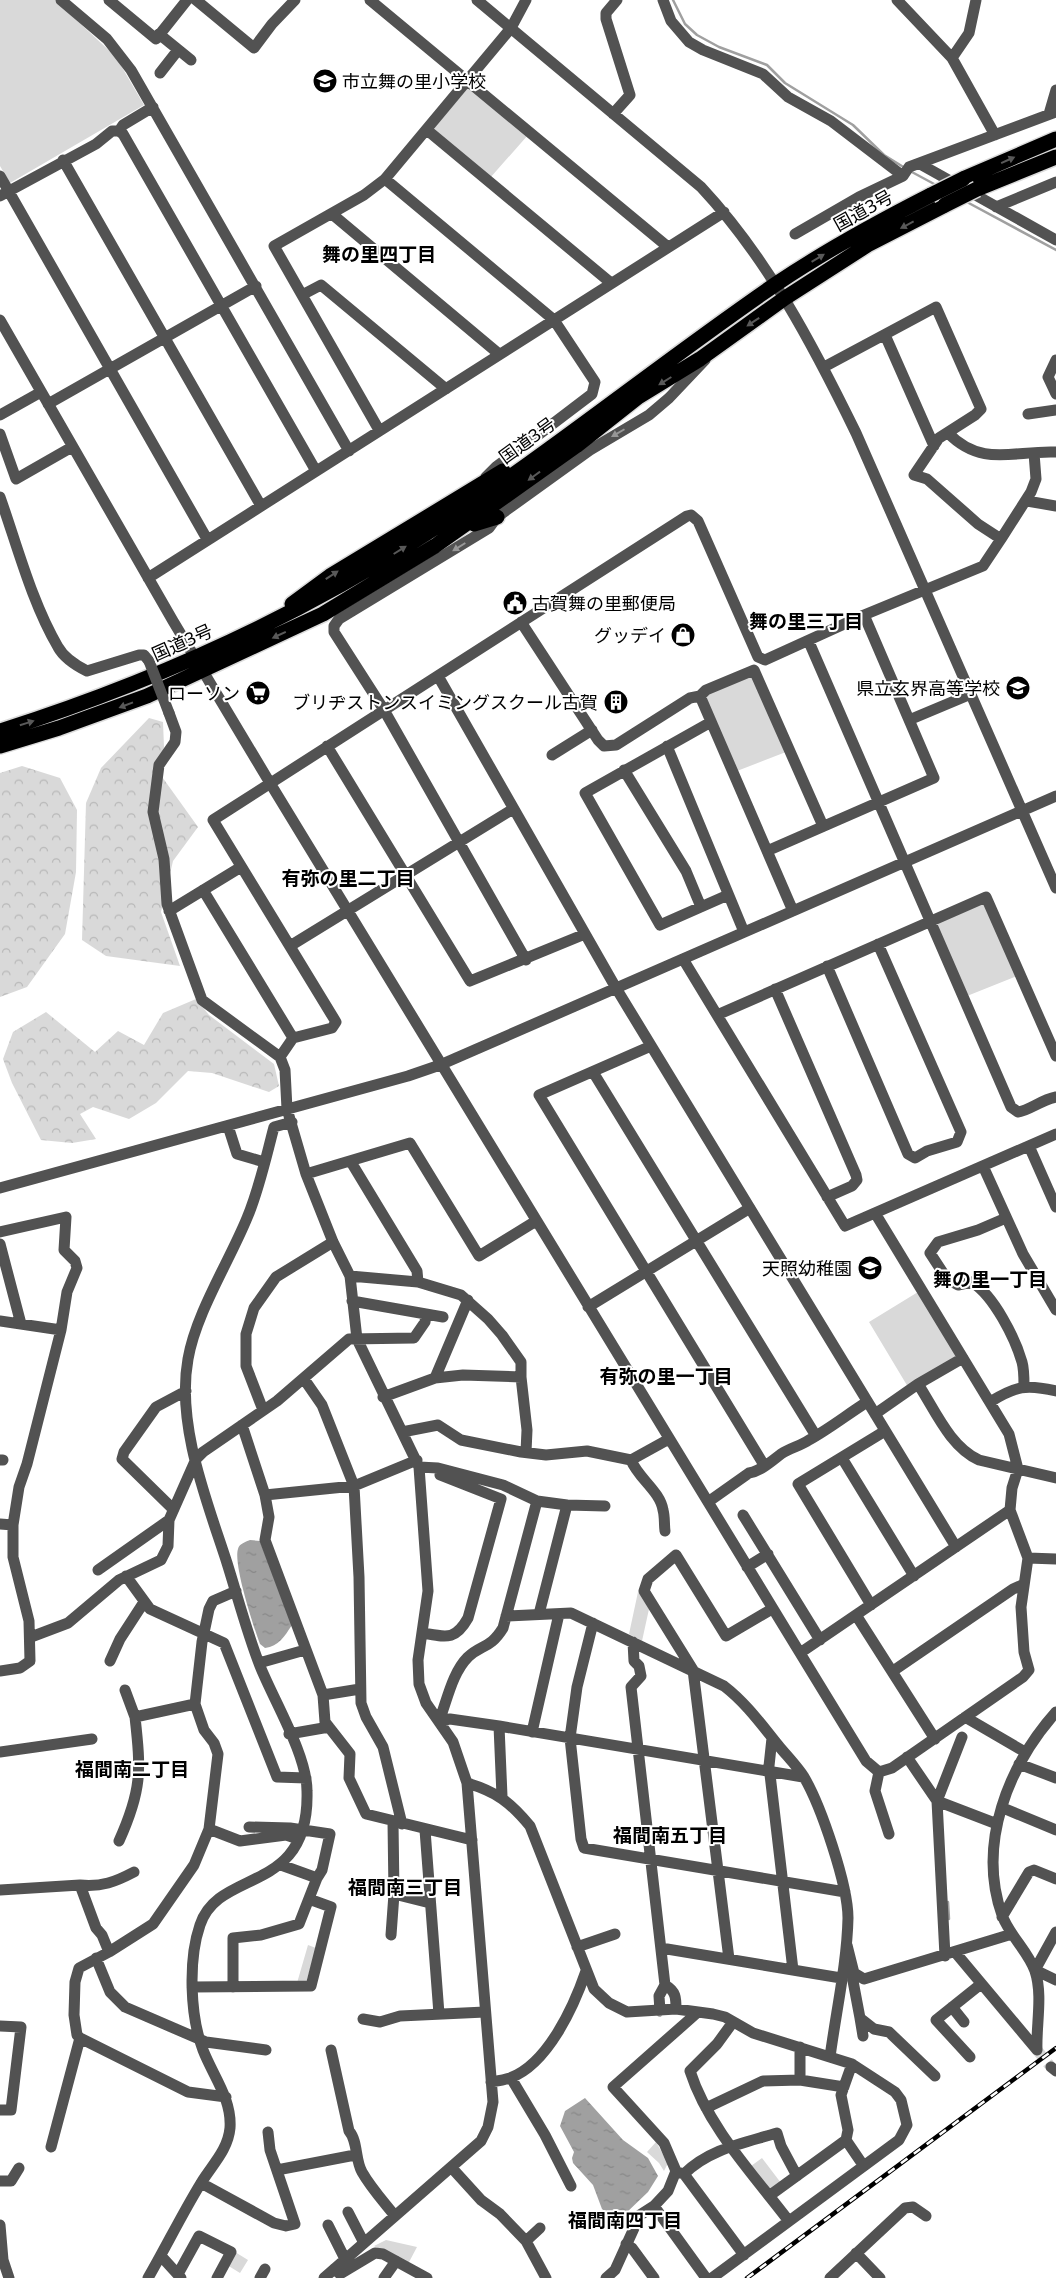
<svg xmlns="http://www.w3.org/2000/svg" width="1056" height="2278" font-family="'Noto Sans','Noto Sans JP',sans-serif">
<style>
.forest{fill:url(#forest-crowns)}
.park{fill:#d9d9d9}
.water{fill:url(#water-ripples)}
.lines{fill:none;stroke-linecap:round;stroke-linejoin:round}
.stream{stroke:#a0a0a0;stroke-width:2.5}
.minor-tunnel{stroke:#d9d9d9;stroke-width:11;stroke-dasharray:11 5.5;stroke-linecap:butt}
.highway-casing{stroke:#dbdbdb;stroke-width:18}
.minor{stroke:#525252;stroke-width:11}
.highway{stroke:#000;stroke-width:15}
.rail-casing{stroke:#000;stroke-width:4.5}
.rail{stroke:#fff;stroke-width:2.5;stroke-dasharray:8;stroke-linecap:butt}
.highway-bridge-casing{stroke:#dbdbdb;stroke-width:18;stroke-linecap:butt}
.minor-bridge{stroke:#525252;stroke-width:11}
.highway-bridge{stroke:#000;stroke-width:15}
.oneway{fill:#595959}
.oneway2{fill:#979797}
.labels{text-anchor:middle;dominant-baseline:central;stroke-width:4;stroke-linejoin:round;paint-order:stroke}
.poi-label{font-size:18px;fill:#000;stroke:#fff;text-anchor:end}
.street-label{font-size:18px;fill:#000;stroke:#fff}
.neighbourhood-label{font-size:19px;font-weight:bold;fill:#000;stroke:#fff}
</style>
<defs>
<pattern id="forest-crowns" width="20" height="18" patternUnits="userSpaceOnUse" patternTransform="scale(1.25)"><rect width="20" height="18" fill="#d9d9d9"/><path d="M2 6a3 3 0 1 1 6 0M12 15a3 3 0 1 1 6 0" fill="none" stroke="#b8b8b8"/></pattern>
<pattern id="water-ripples" width="26" height="14" patternUnits="userSpaceOnUse" patternTransform="scale(1.25)"><rect width="26" height="14" fill="#a0a0a0"/><path d="M2 4q2-2 4 0t4 0M15 11q2-2 4 0t4 0" fill="none" stroke="#888"/></pattern>
</defs>
<rect width="100%" height="100%" fill="#fff"/>
<path class="forest" d="M149,718l14,4 1,25 -4,27 38,53 -25,34 -12,51 19,54 -74,-10 -24,-16 4,-137 15,-35z
M22,766l38,12 17,32 -1,62 -11,62 -38,53 -27,10v-224z
M196,999l13,16 65,49 5,22 -10,6 -57,-19 -24,-2 -32,32 -27,16 -36,-12 -13,7 16,25 -24,4 -31,-3 -29,-57 -9,-24 10,-27 33,-20 49,40 23,-21 26,14 19,-32z"/>
<path class="park" d="M0,0h55l61,57 28,48 -134,78 -10,-17z
M467,89h4l57,46 -38,43 -55,-47 -1,-3z
M750,676l4,2 32,74 -49,19 -32,-74 3,-5z
M981,903l4,2 32,71 -50,20 -30,-70 2,-4z
M918,1292l38,62 -1,4 -47,29 -39,-65z
M638,1592l11,17 -7,32 -13,-7z
M308,1945l8,3 -10,35h-9z
M656,2142l12,21 -4,8 -5,-8 -12,-11z
M762,2158l19,25 -8,6 -5,-1 -17,-22z
M386,2240l31,7 -9,17 -34,-18z
M235,2252l13,8 -8,13 -13,-8z"/>
<path class="water" d="M250,1540l10,1 32,84c-8,12 -13,21 -27,23l-5,-4c-6,-16 -27,-80 -22,-95 1,-5 7,-7 12,-9z
M585,2098l38,42 25,18 10,18 -10,16 -24,23h-15l-7,-6 -9,-24 -20,-22 -1,-5 2,-6 -14,-26 5,-15z"/>
<g class="lines">
<path class="stream" d="M673,0l12,24 12,11 22,12 48,18 18,18 68,42 31,30 21,13
M910,171l26,14
M965,201l91,49
M948,1902l1,17"/>
<path class="minor-tunnel" d="M1037,2050l14,17"/>
<defs>
<path id="highway" d="M963,179l93,-40
M977,189l79,-32
M474,524l23,-7
M292,604l38,-28 173,-105
M0,731c151,-48 294,-112 427,-198 120,-77 231,-168 349,-249 49,-33 102,-62 155,-89
M0,746l59,-18 88,-32 176,-82 112,-68 141,-100 62,-49 62,-38 85,-61 84,-54 76,-39"/>
</defs>
<use href="#highway" class="highway-casing"/>
<path class="minor" d="M61,0l46,39 24,31 218,381
M109,0l47,39 31,-39
M196,0l58,48 18,-24 23,-24
M370,0l298,247
M477,0l224,187c67,72 112,158 155,246l200,455
M663,0l8,21 18,21 14,8 60,24 25,23 43,24 72,55 6,-9 147,-55
M897,0l55,58 43,77
M159,34l32,26
M952,58l17,-25 7,-33
M160,73l18,-23
M613,114l17,-19 -24,-76v-6l11,-13
M1049,114l7,-24
M427,130l184,153
M119,131l4,-6 30,-18
M63,160l198,346
M920,164l136,76
M0,176l207,363
M385,179l169,141 41,62 -3,12 -96,73 -10,10
M0,196l96,-52 16,-13h7l4,3 193,337
M996,207l60,-25
M332,214l167,140
M795,234l64,-37 44,-21
M302,295l19,-10 125,104
M0,320l173,301 97,162 530,870 66,108 13,11 13,-4 131,-91 6,-7 -5,-18 -3,-45 7,-49 -18,-48 2,-22 6,-19 -9,-35 -134,-221
M885,335l49,111
M1056,360l-8,17 8,17
M48,404l208,-118
M1028,414l28,-4
M0,415l41,-23
M379,430l-105,-184 90,-51 21,-16 126,-151 15,-28
M948,433c34,35 67,17 108,19
M0,434l16,45 56,-32
M0,497c17,48 32,106 58,150 6,11 17,18 29,24l52,-16h5l5,6
M1027,501l29,5
M1001,539l30,-47 5,-13 -2,-26
M148,578l576,-366
M521,622l77,118 6,6 12,-1 74,-47 10,-2 93,215
M809,642l202,465 7,5c10,-1 23,-12 38,-15
M438,676l178,312 340,559
M700,696l6,-6 48,-20 69,156
M169,713l7,19 -1,10 -16,23 -6,47 11,47 3,45 35,96 78,57 5,13 2,39 19,65 27,68 17,34 7,63 62,128 9,124 -10,69 1,24 7,19 27,39 14,41 26,319 -5,25 -7,14 -157,137
M909,720l62,-26
M711,722l-126,71 75,132 68,-30
M327,746l143,235 115,-47
M667,746l77,186
M552,755l40,-25
M624,770l62,101 15,36
M767,851l167,-73 -70,-163
M203,890l90,148
M169,911l72,-44
M290,946l223,-137
M683,959l162,267 211,-92
M526,960l-142,-250 -50,-78v-6l5,-7 150,-91 8,-11 93,-67 59,-35 20,-17 36,-38
M827,966l81,188 7,4 12,-7 30,-9 4,-10 -83,-188
M775,989l81,186 1,5 -5,6 -25,11
M717,1015l269,-118 70,159
M651,1046l-112,49 225,370
M280,1057l13,-19 39,-10 4,-6 -123,-202 474,-304 4,-1 7,6 60,136 7,3 99,-45 119,-49 18,-27 -23,-15 -51,-45 -13,-4 25,-37 36,-23 6,-6 -45,-102 -112,60
M593,1072l223,364
M228,1126l9,28 27,8
M1029,1146l27,61
M351,1162l66,109 1,11
M983,1166l40,88 33,56
M306,1174l104,-31 69,113 57,-35
M0,1188l408,-112 32,-11 616,-269
M1006,1218l-28,12 -40,12 -8,11 17,26 11,6 14,-3c22,14 43,56 50,80 2,7 2,16 2,24
M0,1232l66,-15 -2,33 11,11 2,7 -10,24 -6,38 -34,134 -8,23 -6,38v32l16,64 1,40 -10,7 -20,3
M0,1244l21,80
M350,1276l68,6 43,13 27,24 14,16 19,27v15l-58,-2 -28,3 -52,19
M352,1301l91,16
M588,1307l162,-99
M0,1321l61,9
M521,1377l6,53 -1,22
M435,1378l33,-78
M304,1379l18,26 32,81 5,91 2,126 5,14 17,30 19,77
M918,1384c17,26 32,63 61,76l77,18
M990,1402c26,-16 36,-18 66,-11
M263,1410l-17,-44v-32l8,-26 22,-31 57,-35
M875,1414l43,-30 45,-26
M242,1425l23,70 4,22 -4,23 58,155 2,27 25,32 -1,24 17,36 106,26
M402,1432l36,-7 23,15 60,12 25,3 41,-4 44,9 38,-21
M842,1458l72,118
M0,1460h3
M631,1460c7,18 29,31 32,50 2,7 1,14 2,21
M419,1467l19,1 65,17 34,16 30,4 -28,109
M265,1495l89,-9 63,-26
M708,1502l41,-29c12,-2 23,-12 32,-19 9,-6 19,-8 28,-14 20,-11 39,-26 58,-38
M567,1505l38,1
M173,1509l-51,-50 2,-7 32,-45 30,-16
M743,1515l77,125
M0,1524l13,1
M1028,1558l28,1
M747,1567l21,-13
M98,1570l71,-50
M126,1576l24,33 74,34 53,134 29,1
M871,1605l-73,-121 87,-53
M856,1615l79,124
M506,1616l65,-3 153,73c22,17 37,38 54,59 8,10 19,21 26,32 17,29 44,108 44,141 -1,45 -12,94 -18,139
M593,1623l-16,64 -7,51 11,101 3,9 261,44
M423,1633c23,4 32,8 45,-15l33,-119 -61,-24
M31,1637l37,-14 51,-43 42,-20 7,-14 1,-26 27,-61 7,-7 74,-51 72,-62 65,-1 11,-16 1,-8
M633,1642l1,19 5,5 2,10 -10,11 34,298 -6,11 1,15
M800,1653l210,-143
M110,1661l10,-22 24,-37
M259,1663l46,-13
M893,1671l120,-82 9,-4
M125,1690l10,27 60,-13
M323,1695l37,-6
M965,1717l60,35
M439,1721l11,-2 49,7 304,51
M439,1721c8,-20 13,-48 29,-64 14,-13 22,-8 35,-29l34,-127
M499,1726l3,70
M532,1732l27,-118
M289,1734l40,-7
M772,1738l-3,28 24,204
M0,1752l92,-13
M907,1757l30,44 60,23
M1019,1764l37,14
M879,1772l-4,19 14,43
M467,1783c30,9 43,19 63,43l64,163 15,14 18,9 49,-3 37,5 12,3 28,16 99,31 43,28 6,8 6,25 -8,15 -187,138
M1003,1808l53,22
M393,1822l1,72 36,9
M249,1827l41,1 40,6 -8,36 -5,8
M209,1829l31,12 46,-6 12,4
M425,1830l14,184
M119,1841c23,-51 22,-70 16,-124
M80,1885c22,2 35,-3 54,-13
M0,1890l80,-5 16,43 6,7 7,17
M1002,1917l27,-45 5,-2 22,9
M391,1935l3,-41
M847,1945l7,28 10,6 148,-45
M577,1947l38,-13
M661,1948l180,30
M955,1952l82,98
M945,1956l-8,-155 25,-64
M96,1958l14,34 15,15 81,35 60,8
M729,1959l-36,-289 -49,-79 4,-12 28,-24 50,81 46,-27
M1035,1970l21,-38
M1035,1970l21,10
M854,1973l-1,8 7,37 14,11 15,3 46,44
M665,1985c11,6 11,13 11,24
M192,1987l119,-1 20,-79 -22,-8
M233,1987v-49l28,-3 38,-11 18,-46 -36,-13
M952,2007l12,15
M860,2018l3,18
M363,2019l17,3 20,-6 85,-4
M733,2022l-16,22 -27,27c18,56 63,103 98,149
M0,2026l21,1 -10,83h-11
M800,2047v33l44,7
M331,2050l18,81c9,10 6,29 13,41 9,16 22,30 33,44
M1037,2050c-1,-25 6,-55 -2,-79 -7,-20 -26,-36 -33,-56 -25,-71 6,-149 54,-203
M970,2057l-34,-37 45,-36
M1051,2067l5,4
M511,2078l34,57 26,51
M491,2082c6,-1 13,-2 19,-4 38,-14 64,-72 76,-107
M226,2097l-38,-5 -108,-54 -3,-3 -3,-20 1,-33 4,-14 30,-16 44,-28 41,-59 15,-36 9,-75 -4,-11 -10,-13 -9,-26 7,-62 7,-33 4,-8 23,-10
M706,2108l57,-27 37,-1
M846,2140l2,-10 -7,-35 11,-31
M51,2147l29,-109
M451,2167l30,33 19,14 26,27 20,37
M277,2170l78,-15
M677,2172l7,2 60,81
M684,2174c25,-25 60,-31 93,-41l4,13 16,30
M0,2181h11l8,-13
M201,2183l73,40 12,3 9,-2 -25,-74 -2,-18
M769,2196l77,-56 17,25
M654,2206l52,72
M348,2212l16,31
M0,2225l3,35 6,18
M328,2225l17,34
M526,2241l14,-13
M626,2244l6,4 22,30
M856,2253l24,25
M161,2256l20,22
M334,2269l6,5 35,-21 8,1 44,24
M178,2274l21,-38 32,16 -14,26
M148,2278c18,-31 34,-64 53,-95 11,-18 27,-33 29,-55 2,-29 -17,-52 -27,-78 -13,-34 -15,-90 -3,-125 19,-58 110,-29 107,-134 0,-36 -33,-90 -47,-125 -13,-33 -22,-68 -33,-103 -20,-62 -51,-138 -39,-204 8,-46 41,-97 59,-141 12,-28 19,-61 27,-91l18,-5
M260,2278l5,-9
M384,2278l12,-17
M606,2278l9,-8 25,-55 14,-9 14,-15 8,-20 -12,-28 -51,-56 85,-75
M830,2278l75,-70 8,-1 13,9"/>
<use href="#highway" class="highway"/>
<defs>
<path id="rail" d="M747,2278l309,-230"/>
</defs>
<use href="#rail" class="rail-casing"/>
<use href="#rail" class="rail"/>
<defs>
<path id="highway-bridge" d="M931,195l32,-16
M945,205l32,-16"/>
</defs>
<use href="#highway-bridge" class="highway-bridge-casing"/>
<path class="minor-bridge" d="M149,661l20,52"/>
<use href="#highway-bridge" class="highway-bridge"/>
</g>
<defs><path id="oneway-solid" d="M-6-.8H1V-3.2L6.5 0L1 3.2V.8H-6Z" transform="scale(1.25)"/></defs>
<g class="oneway">
<use href="#oneway-solid" transform="translate(1008 160) rotate(-24)"/>
<use href="#oneway-solid" transform="translate(907 225) rotate(152)"/>
<use href="#oneway-solid" transform="translate(818 258) rotate(-31)"/>
<use href="#oneway-solid" transform="translate(753 322) rotate(146)"/>
<use href="#oneway-solid" transform="translate(665 381) rotate(148)"/>
<use href="#oneway-solid" transform="translate(534 476) rotate(144)"/>
<use href="#oneway-solid" transform="translate(400 550) rotate(-32)"/>
<use href="#oneway-solid" transform="translate(332 575) rotate(-33)"/>
<use href="#oneway-solid" transform="translate(279 635) rotate(155)"/>
<use href="#oneway-solid" transform="translate(126 705) rotate(159)"/>
<use href="#oneway-solid" transform="translate(27 723) rotate(-18)"/>
</g>
<g class="oneway2">
<use href="#oneway-solid" transform="translate(618 433) rotate(150)"/>
<use href="#oneway-solid" transform="translate(459 547) rotate(148)"/>
</g>
<defs>
<symbol id="school-disc" viewBox="-11 -11 22 22"><circle r="9.5" fill="#000" stroke="#fff"/><path d="M0-5L7-2L0 1L-7-2ZM-4 1L0 2.5L4 1V4Q0 6-4 4Z" fill="#fff"/></symbol>
<symbol id="civic-disc" viewBox="-11 -11 22 22"><circle r="9.5" fill="#000" stroke="#fff"/><path d="M-.6-6.5H3V-4.5H.6V-3L4-1V1h2V6H-6V1h2V-1L-.6-3ZM-1.2 2.5V6h2.4V2.5Z" fill="#fff"/></symbol>
<symbol id="shop-disc" viewBox="-11 -11 22 22"><circle r="9.5" fill="#000" stroke="#fff"/><path d="M-5-2.5h2.3a2.7 3.5 0 0 1 5.4 0H5L5.5 6h-11ZM-1.5-2.5h3a1.5 2.3 0 0 0-3 0Z" fill="#fff"/></symbol>
<symbol id="supermarket-disc" viewBox="-11 -11 22 22"><circle r="9.5" fill="#000" stroke="#fff"/><path d="M-6-5.5h2.5l.6 2H6L4.5 2H-2.5L-4.4-4H-6ZM-1.5 3.2a1.3 1.3 0 1 0 .1 0ZM3 3.2a1.3 1.3 0 1 0 .1 0Z" fill="#fff"/></symbol>
<symbol id="building-disc" viewBox="-11 -11 22 22"><circle r="9.5" fill="#000" stroke="#fff"/><path d="M-4-6H4V6H1V3H-1V6H-4ZM-2.5-4.3h1.7v1.8h-1.7ZM.8-4.3h1.7v1.8H.8ZM-2.5-1h1.7V.8h-1.7ZM.8-1h1.7V.8H.8Z" fill="#fff"/></symbol>
</defs>
<g fill-rule="evenodd">
<use href="#school-disc" x="311" y="67" width="28" height="28"/>
<use href="#civic-disc" x="501" y="589" width="28" height="28"/>
<use href="#shop-disc" x="669" y="621" width="28" height="28"/>
<use href="#school-disc" x="1004" y="674" width="28" height="28"/>
<use href="#supermarket-disc" x="244" y="679" width="28" height="28"/>
<use href="#building-disc" x="602" y="688" width="28" height="28"/>
<use href="#school-disc" x="856" y="1254" width="28" height="28"/>
</g>
<g class="labels">
<g class="poi-label">
<text x="342" y="81" text-anchor="start">市立舞の里小学校</text>
<text x="532" y="603" text-anchor="start">古賀舞の里郵便局</text>
<text x="666" y="635">グッデイ</text>
<text x="1000" y="688">県立玄界高等学校</text>
<text x="240" y="693">ローソン</text>
<text x="598" y="702">ブリヂストンスイミングスクール古賀</text>
<text x="852" y="1268">天照幼稚園</text>
</g>
<g class="street-label">
<text transform="translate(863 210) rotate(-29)">国道3号</text>
<text transform="translate(527 440) rotate(-36)">国道3号</text>
<text transform="translate(182 642) rotate(-24)">国道3号</text>
</g>
<g class="neighbourhood-label">
<text x="379" y="254">舞の里四丁目</text>
<text x="806" y="621">舞の里三丁目</text>
<text x="348" y="878">有弥の里二丁目</text>
<text x="990" y="1279">舞の里一丁目</text>
<text x="666" y="1376">有弥の里一丁目</text>
<text x="132" y="1769">福間南二丁目</text>
<text x="670" y="1835">福間南五丁目</text>
<text x="405" y="1887">福間南三丁目</text>
<text x="625" y="2220">福間南四丁目</text>
</g>
</g>
</svg>
